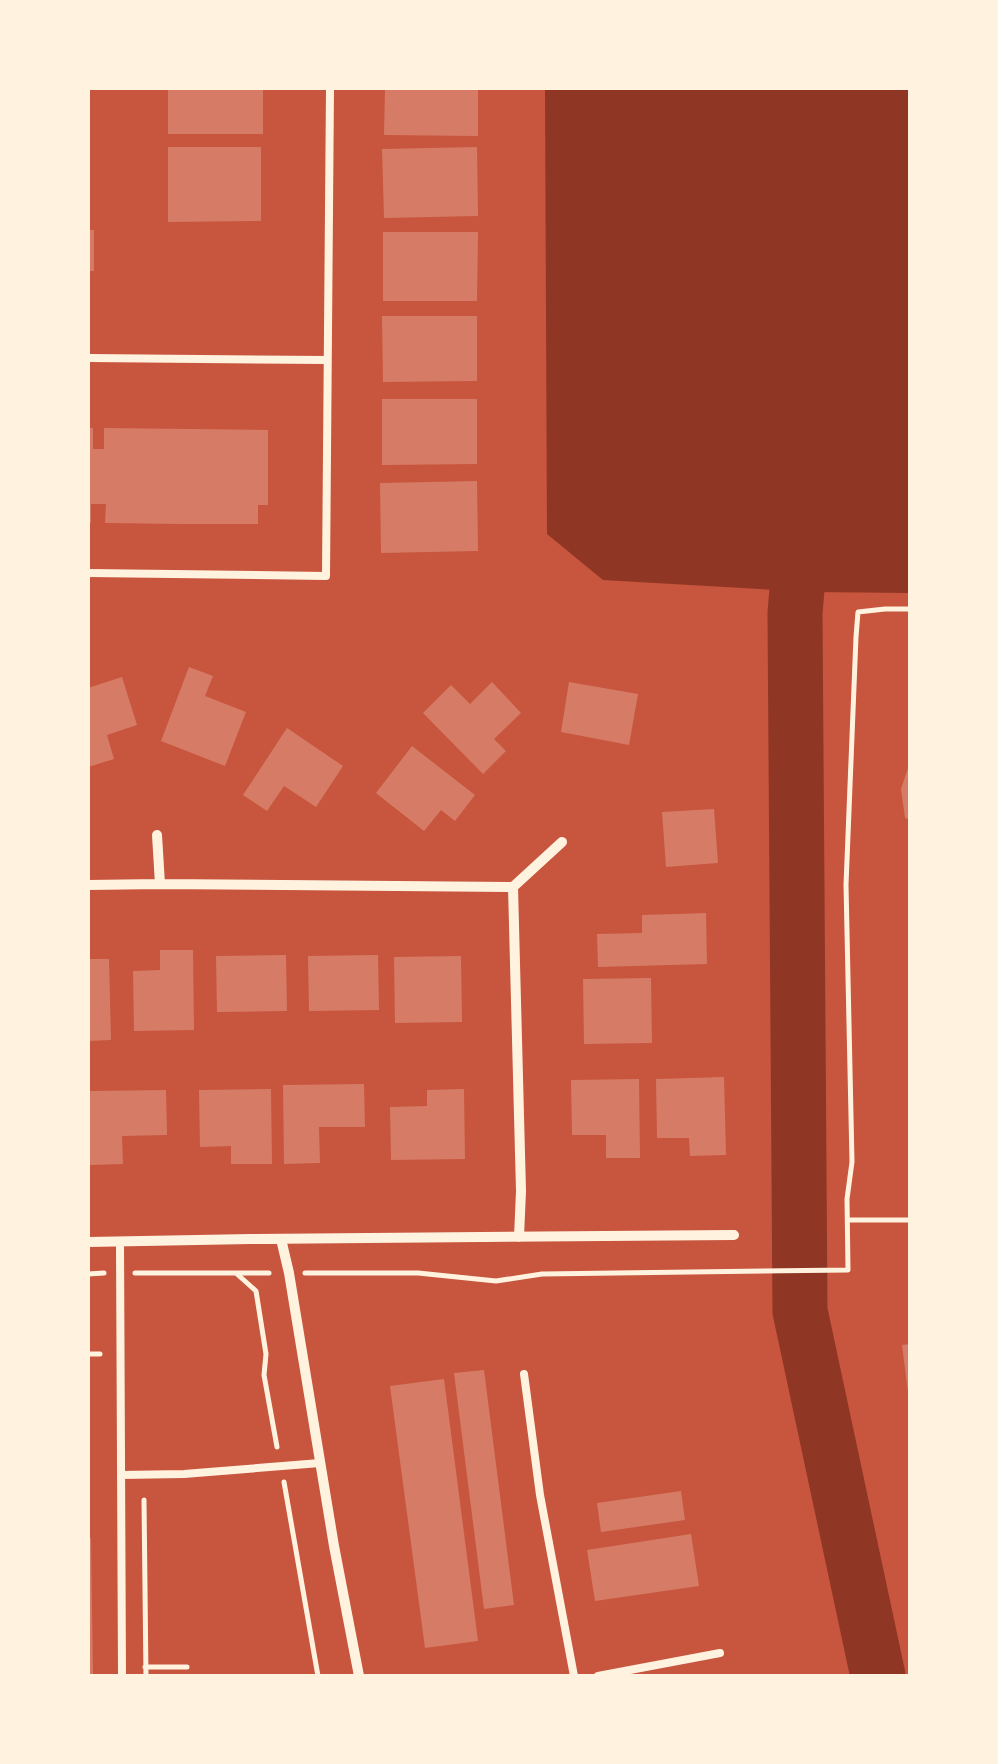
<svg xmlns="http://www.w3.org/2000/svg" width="998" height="1764" font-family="'Sofia Sans Condensed',sans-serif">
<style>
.water{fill:#8f3625}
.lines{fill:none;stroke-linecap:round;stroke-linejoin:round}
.river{stroke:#8f3625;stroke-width:55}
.building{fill:#d67c66}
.path{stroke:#fff3e0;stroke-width:5}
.service{stroke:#fff3e0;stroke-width:8}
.minor{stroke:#fff3e0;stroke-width:10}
</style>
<rect width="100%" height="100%" fill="#c8553d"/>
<path class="water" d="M545,88h365v505l-98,-1 -209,-12 -56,-46z"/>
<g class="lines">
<path class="river" d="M803,519l-8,94 5,698 78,365"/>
</g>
<path class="building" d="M168,88h95v46h-95z
M385,88h93v48l-94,-1z
M168,147h93v74l-93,1z
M477,147l1,69 -94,2 -2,-69z
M88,230h6v41h-6z
M383,232h95l-1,69h-94z
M382,316h95v65l-94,1z
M382,399h95v65l-95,1z
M88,428h5v21h11v-21l164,2v75h-10v19h-76l-77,-1 1,-19h-15v19h-3z
M477,481l1,70 -97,2 -1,-70z
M189,667l24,9 -8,20 41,16 -21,54 -64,-25z
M122,677l15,48 -30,10 7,24 -26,8v-79z
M492,682l29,31 -27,26 12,12 -23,23 -60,-61 28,-28 19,19z
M569,682l69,12 -9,51 -68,-13z
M287,728l56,38 -27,41 -32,-21 -17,25 -24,-16z
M412,746l63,49 -20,26 -14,-11 -17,21 -48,-38z
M910,762v58l-5,-2 -4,-29z
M714,809l4,54 -52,4 -4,-55z
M706,913l1,51 -109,3 -1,-33 45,-1v-18z
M160,950h33l1,80 -60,1 -1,-60 27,-1z
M286,955l1,56 -70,1 -1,-56z
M378,955l1,55 -70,1 -1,-55z
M461,956l1,66 -67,1 -1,-66z
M88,959h21l2,81 -23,1z
M651,978l1,65 -68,1 -1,-65z
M724,1077l2,78 -36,1 -1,-18h-32l-1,-59z
M639,1079l1,79h-34v-23h-34l-1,-55z
M364,1084l1,43h-46l1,36 -36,1 -1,-79z
M271,1089l1,75h-41v-18l-31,1 -1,-57z
M464,1089l1,70 -74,1 -1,-53 37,-1v-16z
M166,1090l1,45 -45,1 1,28 -33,1 -1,-74z
M910,1344v48h-2l-6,-47z
M484,1370l30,235 -30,4 -30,-236z
M444,1379l34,262 -53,7 -35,-262z
M681,1491l4,29 -84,12 -4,-29z
M691,1534l8,52 -104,15 -8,-51z
M88,1538h3l2,138h-5z"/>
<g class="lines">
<path class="path" d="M849,1220h61
M135,1273h134
M305,1273h113l78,8 46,-7 306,-4 -1,-71 5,-37 -6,-277 10,-248 2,-25 27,-3h25
M88,1274l16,-1
M237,1274l19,17 10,63 -2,21 13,72
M88,1354h12
M284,1482l34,194
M144,1500l2,176
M145,1667h42"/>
<path class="service" d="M88,358l239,2
M88,573l238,3 4,-488
M120,1242l2,434
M524,1374l16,121 34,181
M121,1475l63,-1 136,-11
M598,1676l122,-23"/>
<path class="minor" d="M157,835l3,49
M88,885l72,-1 353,3 49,-45
M513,887l8,304 -2,46
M281,1239l8,34 45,273 25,130
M88,1242l163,-3 483,-4"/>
</g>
<rect width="998" height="1764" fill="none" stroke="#fff3e0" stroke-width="180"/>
</svg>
